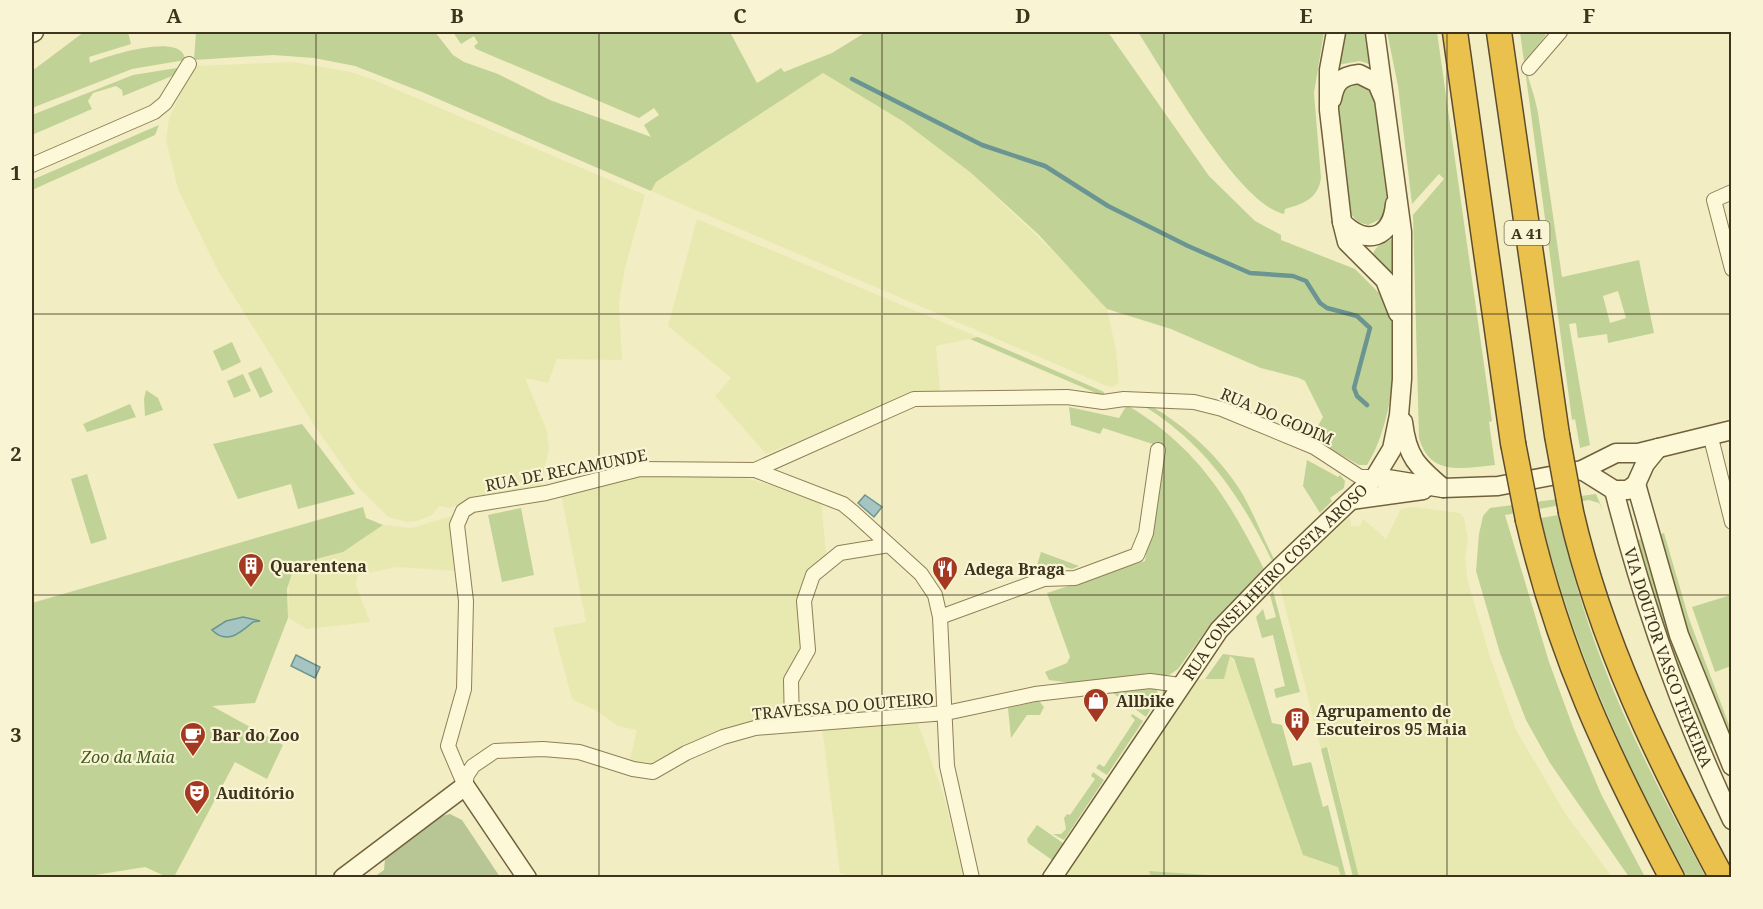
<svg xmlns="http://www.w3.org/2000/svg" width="1763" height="909" font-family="'Noto Serif',serif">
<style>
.farmland{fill:#e8e9b0}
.green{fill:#c0d296;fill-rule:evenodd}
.cemetery{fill:#b8c696}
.water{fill:#a6c5c2;stroke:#6b9592;stroke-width:1.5}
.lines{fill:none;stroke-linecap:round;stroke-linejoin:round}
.stream{stroke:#6b9592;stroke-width:4.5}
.street-casing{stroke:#8f7f58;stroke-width:16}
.secondary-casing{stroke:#71603b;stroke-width:21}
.highway-casing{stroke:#5d4c2c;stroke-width:27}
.street{stroke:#fcf8d8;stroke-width:14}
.secondary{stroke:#fcf8d8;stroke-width:18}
.highway{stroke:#eac14c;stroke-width:24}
.highway-bridge-casing{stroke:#5d4c2c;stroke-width:27;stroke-linecap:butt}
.highway-bridge{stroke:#eac14c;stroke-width:24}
.grid{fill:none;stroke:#3e331d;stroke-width:1.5;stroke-opacity:0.55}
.labels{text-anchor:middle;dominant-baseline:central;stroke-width:4.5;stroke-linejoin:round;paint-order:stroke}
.shield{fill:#f9f5d4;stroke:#766d54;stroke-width:1.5}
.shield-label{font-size:15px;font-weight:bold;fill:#3e331d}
.street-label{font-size:16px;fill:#3e331d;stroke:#f9f5d4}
.poi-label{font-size:16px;font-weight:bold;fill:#3e331d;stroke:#f9f5d4;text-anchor:start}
.park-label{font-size:16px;font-style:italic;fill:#435c22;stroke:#f9f5d4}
.neatline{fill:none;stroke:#3e331d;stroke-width:2}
.grid-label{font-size:20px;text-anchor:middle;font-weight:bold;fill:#3e331d}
</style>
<rect width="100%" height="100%" fill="#f3edc3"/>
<path class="farmland" d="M293,62l58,10 23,8 271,115 -20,73 -6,34 3,58 -65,-1 -9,24 -23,-5 22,53 2,18 -9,40 -56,8 -35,11 -10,-2 -7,9 -15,6 -10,1 -19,-5 -31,-31 -43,-61 -97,-156 -39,-80 -12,-49 3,-22 25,-52z
M823,73l81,49 66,50 108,103 29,34 9,41 3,33 -7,4 -5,-1 -456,-195 5,-9z
M697,219l281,118 -42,9 4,46 -26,2 -148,60 -51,-58 16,-18 -63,-52z
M660,474l86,4 75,21 5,55 -2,6 -11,9 -7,72 -20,73 -51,16 -79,36 -27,-3 8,-33 -19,-4 -23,-16 -23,-11 -19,-71 33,-6 -25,-128 73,-19z
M1414,507l46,6 4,5 4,22 -3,18 3,24 22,75 26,73 49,83 47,64h-253l-31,-130 -7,2 -42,-166 71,-66 1,9h9l3,-7 23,20 15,-30z
M452,516l5,55 -61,-4 -38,8 -2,10 14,37 -63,7 -19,-11 1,-42 8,-10 46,-14 40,-27 28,3z
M1230,655l108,212 3,10 -104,1 -87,-7 1,6 -88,1 131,-198 30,-2z
M917,721l26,72 21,84 -108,1 -16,-5 -18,-146z"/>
<path class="green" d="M84,32h44l3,12 -42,13 1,6c17,-7 94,-32 95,-3l-53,9 -100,39v-37z
M196,32h239l18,23 11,7 34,12 52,26 101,37 -7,-12 15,-10 -5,-7 -15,10 -163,-69 -2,-3 4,-3 -4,-7 -13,8 -8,-12h277l27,51 24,-15 3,4 48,-19 34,-21h242l101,144 46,45 26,14v5l74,29 23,23 6,-4c19,47 10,135 -17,177h-8l-48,-27 12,-21 -18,-36 -6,-3 -38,-10 -90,-39 -64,-20 -68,-74 -69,-63 -66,-50 -81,-49 -167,109 -5,9 -229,-99 -67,-26 -41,-8 -41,-3 -79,5z
M1138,32h186l-10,61 7,85c-3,21 -18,26 -36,31l-1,5c-45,-9 -120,-142 -146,-182z
M1343,32h26l3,33 -12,-4 -23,4z
M1387,32h50l55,389 -3,1 6,43c-32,3 -65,12 -76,-27l-6,-223 31,-36 -5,-5 -27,30 -14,-118z
M1520,32h22l4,3c-31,39 -16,34 -8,78l24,164 77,-17 15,73 -46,10 -1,-9 -29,4 -2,-15 -7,1 21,121 -10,3 -5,-29 -3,1zM1618,291l8,27 -16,5 -7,-27z
M183,67l-6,7 -54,22 -1,-6 -6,-4 -23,7 -5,8 4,8 -60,26v-20l101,-40z
M1358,84l6,1 12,9 13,107 -4,16 -17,8 -10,-3 -8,-9 -13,-110 7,-14z
M159,125l-4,10 -123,55v-10z
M1394,238l3,32 -9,2 -15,-15c0,-12 12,-14 21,-19z
M978,337l126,55 -1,4 -133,-57z
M232,342l9,20 -19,9 -9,-20z
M261,367l12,25 -13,6 -12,-25z
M243,374l8,17 -17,7 -7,-17z
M146,390l12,8 5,12 -18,6 -1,-17z
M130,404l6,13 -49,15 -4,-8z
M1127,405c71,43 100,92 137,164l-57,60 -29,40 -9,6 -91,9 -29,-4 -4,-8 22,-9 3,-6 -23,-64 98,-32 17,-114 -59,-19 -3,6 -29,-9 -2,-18 50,11z
M1149,405c36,20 71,52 93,88 12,21 21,45 32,66l-2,2c-29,-61 -66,-116 -125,-153z
M302,424l53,70 -57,15 -7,-25 -53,15 -25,-55z
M1307,460l31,17 2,-2 5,6 -1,7 -14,10 2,3 -12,12 -17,-27z
M87,474l20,65 -16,5 -20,-65z
M1596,494l7,17 -4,-8 -10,-3 -84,15 44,147 25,68 27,64 44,83h-16l-79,-114 -24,-43 -26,-67 -24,-82 3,-37 4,-18 7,-8z
M363,507l3,11 17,7 -40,27 -38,10 -12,8 -6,19 1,29 -33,85 -43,3 71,39 -16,34 -32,-17 -61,115h-7l-22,-10 -62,10 -51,1v-275z
M521,508l13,67 -32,7 -14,-67z
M1558,515c12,49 25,97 43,144 28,75 67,148 105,218h-19c-64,-119 -113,-226 -146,-359z
M1664,533l25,86 42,111v4l-4,2 -38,-99 -31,-102z
M1641,539l32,104 39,100 -5,2 -33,-83 -38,-121z
M1041,552l38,14 -7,3 -16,-5 -21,8z
M1273,591l27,101 -24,6 -2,-9 11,-3 -12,-51 -11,3 -6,-21 7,-8 3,11 10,-3 -6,-22z
M1731,595v71l-16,6 -23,-65z
M1223,654l31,4 18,65 10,2 11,41 18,-4 12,45 5,-2 18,72h-5l-3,-10 -35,-12 -69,-196 -4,-3 -6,23h-19z
M1155,687l4,8 -13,22 -33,-24v-2z
M1039,701l5,6 -4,8h-13l-16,23 -3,-30z
M1132,714l11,7 -36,54 -11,-7 3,-4 5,3 31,-47 -4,-4z
M1327,747l32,130h-6l-32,-128z
M1093,772l11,8 -40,60 -11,-6h8l5,-5 -2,-11 3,-4 3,1 25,-36 -4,-3z
M1037,825l26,18 -11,17 -24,-17 -1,-4z
M1149,871l87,6h1h-86z"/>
<path class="cemetery" d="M450,814l12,6 38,57h-126l10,-7 1,-11 56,-43z"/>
<path class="water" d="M865,495l17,12 -8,10 -16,-14z
M243,617l17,4 -7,1c-13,11 -26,23 -41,8l14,-9z
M296,655l24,12 -5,11 -24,-12z"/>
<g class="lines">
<path class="stream" d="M852,79l130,66 63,21 63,40 80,40 62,27 43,3 13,5 14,22 7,5 30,8 13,12 -16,60 3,8 10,9"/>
<defs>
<path id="street" d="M1529,68l31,-36
M32,165l122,-53 11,-9 24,-39
M1732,192l-18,8 18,69
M1710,434l22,88
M755,470l88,34 11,9 67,61 14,21 5,22 7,149 25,112
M940,617l104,-38 31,-1 62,-23 9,-22 12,-83
M792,725l-1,-45 17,-30 -4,-49 9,-26 27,-22 49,-8
M465,786l-17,-40 16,-57 2,-88 -9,-76 6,-14 9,-6 74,-12 94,-24 115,1 159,-71 153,-2 36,5 21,-3 70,3 28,7 92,38 46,30h15
M465,786l2,-11 6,-9 22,-15 48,-2 36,3 54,17 20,3 33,-19 37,-16 32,-9 191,-15 89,-19 115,-13 30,4"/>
<g id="secondary">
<path d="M1336,32l-7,38v40l13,112 5,20 38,38 13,33"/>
<path d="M32,33l2,-1"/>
<path d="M1332,99c3,-17 9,-23 27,-25l18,9 6,14"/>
<path d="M1342,222c24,25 50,16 53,-18"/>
<path d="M1403,422c4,35 14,44 40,66"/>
<path d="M1582,470l32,20h14l8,-6 9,-20 13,-16"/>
<path d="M1375,477l68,11 55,-2 84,-16 34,-17h22l94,-23"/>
<path d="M1636,484l43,151 53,131"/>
<path id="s1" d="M1614,490c29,114 67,223 118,330"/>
<path d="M1351,500l72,-10"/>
<path d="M343,878l122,-92 62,92"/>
<path id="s2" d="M1052,878l167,-248 53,-55 103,-98 17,-28 7,-34 3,-36v-147l-27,-200"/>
</g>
<path id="highway" d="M1455,32l58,411
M1499,32l58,403
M1571,512c30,131 88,248 151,366
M1528,520c31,134 80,237 144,358"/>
</defs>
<use href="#street" class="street-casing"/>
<use href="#secondary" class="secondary-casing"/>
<use href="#highway" class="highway-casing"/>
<use href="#street" class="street"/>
<use href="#secondary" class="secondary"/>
<use href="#highway" class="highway"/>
<defs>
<path id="highway-bridge" d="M1557,435l14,77
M1513,443l15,77"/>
</defs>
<use href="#highway-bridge" class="highway-bridge-casing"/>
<use href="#highway-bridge" class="highway-bridge"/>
</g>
<path class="grid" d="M316,32v846M599,32v846M882,32v846M1164,32v846M1447,32v846M32,314h1700M32,595h1700"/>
<defs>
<symbol id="building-pin" viewBox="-11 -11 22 30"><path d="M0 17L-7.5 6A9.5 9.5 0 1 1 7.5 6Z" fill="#a53821" stroke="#f9f5d4"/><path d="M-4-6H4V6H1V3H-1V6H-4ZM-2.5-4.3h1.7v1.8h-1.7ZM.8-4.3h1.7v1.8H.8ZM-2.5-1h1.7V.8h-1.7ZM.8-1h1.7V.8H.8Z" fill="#fff"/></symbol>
<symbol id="restaurant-pin" viewBox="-11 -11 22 30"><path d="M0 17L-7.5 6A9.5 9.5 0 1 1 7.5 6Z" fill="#a53821" stroke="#f9f5d4"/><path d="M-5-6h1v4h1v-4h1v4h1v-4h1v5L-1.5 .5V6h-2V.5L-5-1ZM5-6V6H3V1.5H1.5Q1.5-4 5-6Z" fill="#fff"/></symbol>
<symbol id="shop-pin" viewBox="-11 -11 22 30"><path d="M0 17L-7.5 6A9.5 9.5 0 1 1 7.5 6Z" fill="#a53821" stroke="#f9f5d4"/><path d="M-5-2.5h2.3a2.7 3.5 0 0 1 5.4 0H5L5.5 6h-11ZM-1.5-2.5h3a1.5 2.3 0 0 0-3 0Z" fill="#fff"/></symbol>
<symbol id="cafe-pin" viewBox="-11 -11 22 30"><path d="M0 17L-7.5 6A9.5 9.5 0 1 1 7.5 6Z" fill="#a53821" stroke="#f9f5d4"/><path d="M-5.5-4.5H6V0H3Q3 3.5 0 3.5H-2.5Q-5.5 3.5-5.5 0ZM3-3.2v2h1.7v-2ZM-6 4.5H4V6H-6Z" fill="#fff"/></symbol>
<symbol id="theatre-pin" viewBox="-11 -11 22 30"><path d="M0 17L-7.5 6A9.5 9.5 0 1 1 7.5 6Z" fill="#a53821" stroke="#f9f5d4"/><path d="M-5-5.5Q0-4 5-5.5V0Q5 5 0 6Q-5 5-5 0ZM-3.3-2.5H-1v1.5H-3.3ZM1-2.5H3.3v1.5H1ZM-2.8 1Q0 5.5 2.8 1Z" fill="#fff"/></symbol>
</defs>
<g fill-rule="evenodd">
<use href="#building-pin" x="236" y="551" width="30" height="40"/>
<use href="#restaurant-pin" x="930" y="554" width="30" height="40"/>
<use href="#shop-pin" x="1081" y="686" width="30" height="40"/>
<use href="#building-pin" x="1282" y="705" width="30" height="40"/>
<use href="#cafe-pin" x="178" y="720" width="30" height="40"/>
<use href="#theatre-pin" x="182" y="778" width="30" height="40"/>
</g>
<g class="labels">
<rect class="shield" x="1504.5" y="221" width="45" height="24" rx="4.5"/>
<g class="shield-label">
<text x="1527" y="233">A 41</text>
</g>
<g class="street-label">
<text transform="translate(1277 416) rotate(23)">RUA DO GODIM</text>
<text transform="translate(566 470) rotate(-11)">RUA DE RECAMUNDE</text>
<text stroke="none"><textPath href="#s2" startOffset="372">RUA CONSELHEIRO COSTA AROSO</textPath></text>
<text stroke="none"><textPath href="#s1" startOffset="176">VIA DOUTOR VASCO TEIXEIRA</textPath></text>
<text transform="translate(843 706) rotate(-5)">TRAVESSA DO OUTEIRO</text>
</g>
<g class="poi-label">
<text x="270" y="566">Quarentena</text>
<text x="964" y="569">Adega Braga</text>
<text x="1116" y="701">Allbike</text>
<text x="1316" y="711">Agrupamento de<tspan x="1316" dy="18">Escuteiros 95 Maia</tspan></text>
<text x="212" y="735">Bar do Zoo</text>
<text x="216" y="793">Auditório</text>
</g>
<g class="park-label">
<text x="128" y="757">Zoo da Maia</text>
</g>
</g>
<rect width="1763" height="909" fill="none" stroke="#f9f5d4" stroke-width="66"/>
<rect x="33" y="33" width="1697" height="843" class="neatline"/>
<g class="grid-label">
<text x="174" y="23">A</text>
<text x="457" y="23">B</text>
<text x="740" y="23">C</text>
<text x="1023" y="23">D</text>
<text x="1306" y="23">E</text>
<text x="1589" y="23">F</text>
<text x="16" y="180">1</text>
<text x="16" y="461">2</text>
<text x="16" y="742">3</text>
</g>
</svg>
